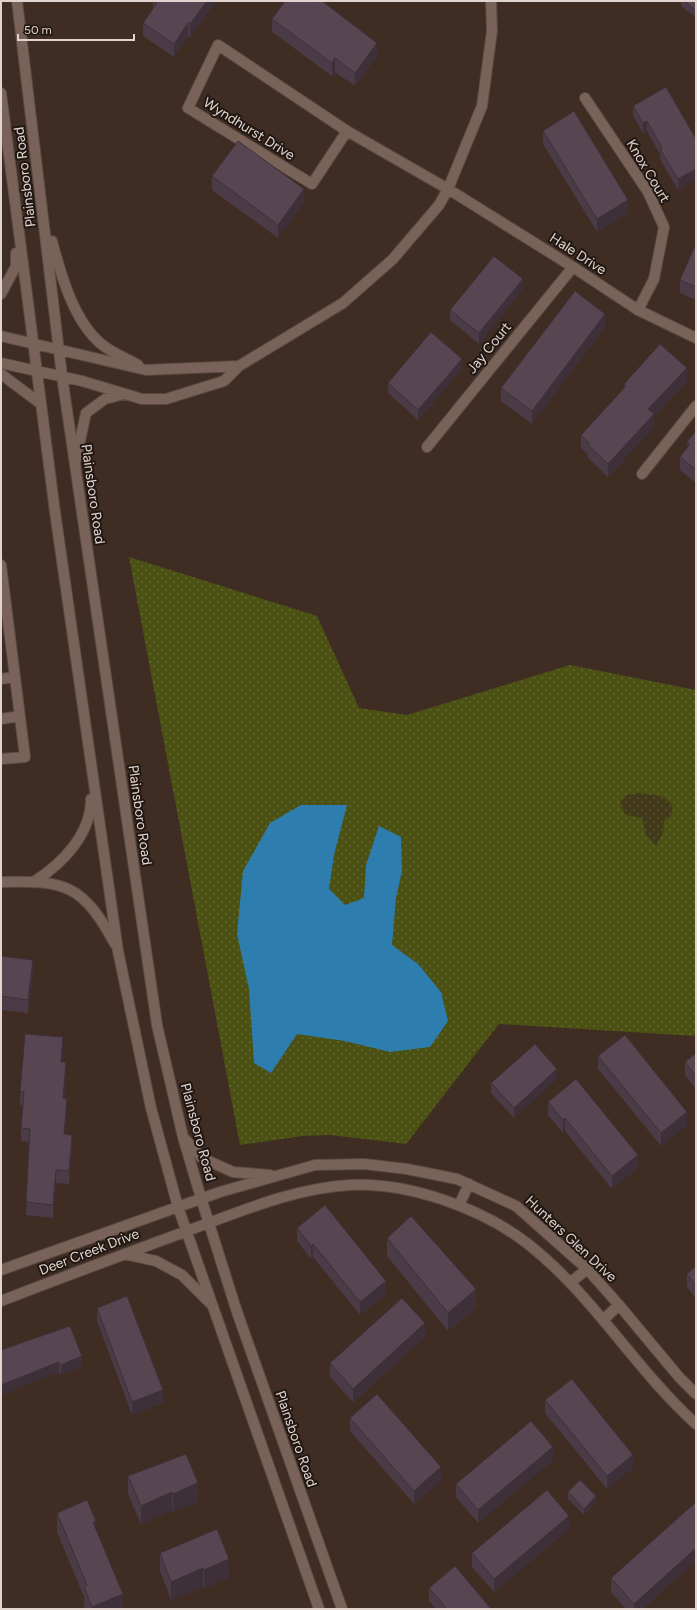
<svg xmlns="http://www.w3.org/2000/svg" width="697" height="1610" font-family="Figtree,sans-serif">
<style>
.grass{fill:url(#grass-dots)}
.sand{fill:url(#sand-dots)}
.water{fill:#2d7eaf}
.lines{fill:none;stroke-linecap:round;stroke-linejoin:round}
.minor-casing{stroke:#5a4a42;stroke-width:12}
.minor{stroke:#796359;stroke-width:10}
.wall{fill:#4b3b46}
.shaded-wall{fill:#3d3039}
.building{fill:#574551;stroke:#3d3039}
.labels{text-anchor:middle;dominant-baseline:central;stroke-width:4;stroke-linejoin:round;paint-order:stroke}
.street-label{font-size:14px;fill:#e1d4ce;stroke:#201713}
</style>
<defs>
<pattern id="grass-dots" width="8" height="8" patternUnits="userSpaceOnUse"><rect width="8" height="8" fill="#4b5013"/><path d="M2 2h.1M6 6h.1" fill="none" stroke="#656834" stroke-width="1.8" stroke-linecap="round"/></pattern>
<pattern id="sand-dots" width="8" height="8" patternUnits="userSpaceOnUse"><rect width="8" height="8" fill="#413918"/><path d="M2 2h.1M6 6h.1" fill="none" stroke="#5c5538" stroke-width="1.8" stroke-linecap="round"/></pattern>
</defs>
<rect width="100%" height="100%" fill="#3f2c23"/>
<path class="grass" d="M129,557l188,59 42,92 48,7 163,-50 126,25v346l-197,-12 -93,120 -76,-9 -27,1 -63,9z"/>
<path class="sand" d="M639,793c15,3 25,-1 34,14l-2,9 -7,5 -1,12 -7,13 -10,-11 -4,-17 -16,-3 -4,-6 -2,-7 7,-7z"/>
<path class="water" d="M301,805h46l-13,50 -5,34 16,16 19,-7 2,-33 13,-39 22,11 1,34 -6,27 -4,47 26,19 23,28 7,29 -18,26 -40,5 -45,-11 -48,-7 -26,39 -17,-10 -5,-74 -12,-55 6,-63 27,-48z"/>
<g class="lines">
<defs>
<path id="minor" d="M17,1l45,375 95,649 26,112 18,61 36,114 105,297
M218,45l129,86 -35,53 -124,-76z
M1,93l54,419 63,439 33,157 27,99 141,402
M585,98l63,94 16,35 -10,52 -16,31
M347,131l101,58 125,78 65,43 58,28
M52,241c9,34 21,78 48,102 10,9 26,15 38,22
M1,294l15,-28v-13
M1,336l145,34 93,-4
M1,363l81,18 60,18h24l58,-18 15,-15 104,-63 50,-44 46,-54 9,-16 34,-83 10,-75 -1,-30
M1,374l40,30
M427,447l146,-180
M76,459l10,-46 19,-14 19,-5
M642,474l54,-68
M1,565l24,192 -24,2
M1,679l14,-2
M1,719l19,-3
M35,881c28,-18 56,-47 56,-82
M1,882c65,-2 82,3 114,62
M185,1139l17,19 31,14 37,3
M459,1205l10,-21
M124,1254l32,7 26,14 28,28
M1,1270l219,-78 95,-27 49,-1 43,5 50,10 59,27 71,63 32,36 60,72 17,17
M571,1282l16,-13
M1,1301c62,-24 124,-47 186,-70 52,-19 107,-43 163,-46 58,-3 132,23 178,59 65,51 107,125 168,180
M604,1319l15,-14"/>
</defs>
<use href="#minor" class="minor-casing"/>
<use href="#minor" class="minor"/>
</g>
<path class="wall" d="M153,1h63l-26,37 -2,-2 -14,21 -31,-21v-13l10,-15z
M681,1h15v16l-15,-11z
M272,19l105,37 -22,30 -20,-14 -3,4 -60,-44z
M633,106l63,33v40l-18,11 -18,-31v-5l-13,-23 -4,2 -10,-17z
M543,131l85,82 -31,19 -54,-88z
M212,176l92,26 -26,36 -66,-48z
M696,243v57l-16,-7v-13z
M523,289l-44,55 -29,-24v-10z
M605,327l-73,97 -31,-23v-13z
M462,369l-44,51 -30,-27v-10z
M687,381l-33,36v10l-46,50 -20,-19v-4l-7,-6v-13l43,-46v-5z
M696,431v52l-16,-13v-13l7,-9v-6z
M1,956l32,18 -5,39 -27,-3z
M63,1051l-1,11 4,13 -2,23 3,14 -2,22 7,14 -3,36 -13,-1 -3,35 -27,-3 3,-73 -8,-1v-13l2,-23h-3v-13z
M696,1053v36l-11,-14v-13z
M598,1056l89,69 -26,21 -63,-77z
M557,1079l-43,39 -23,-25v-10z
M548,1102l90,66 -26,21 -47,-58 -2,2 -15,-18z
M297,1228l89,66 -26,21 -47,-58 -2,2 -14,-18z
M387,1238l89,70 -28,23 -61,-75z
M696,1266v33l-9,-12v-13z
M97,1308l66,95 -31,12 -35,-94z
M425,1337l-72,65 -23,-25v-14z
M1,1350l81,16 -21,9 -2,-3 -58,23z
M545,1400l88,68 -26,21 -62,-76z
M350,1418l91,62 -27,24 -64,-73z
M553,1460l-75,63 -22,-26v-13z
M128,1476l70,26 -25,10 -1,-2 -31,14 -13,-30z
M568,1492l28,11 -12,12 -16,-16z
M57,1513l39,16 27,80h-38l-1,-4v-8l-27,-65z
M569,1529l-75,63 -22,-25v-14z
M160,1553l69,25 -25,10 -1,-1 -32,13 -11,-29z
M611,1578l32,31h-17l-15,-17z
M429,1588l62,21h-55l-7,-8z"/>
<path class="shaded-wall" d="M207,1h9l-26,37v-14z
M188,23v13l-14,21v-13z
M377,43v13l-22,30v-13z
M335,58v14l-3,4v-13z
M647,121v10l-4,2v-10z
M696,169v10l-18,11v-11z
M304,189v13l-26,36v-13z
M628,200v13l-31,19v-13z
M523,279v10l-44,55v-11z
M605,314v13l-73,97v-13z
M462,359v10l-44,51v-10z
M687,368v13l-33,36v10l-46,50v-13l40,-55z
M33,960v14l-5,39v-13z
M63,1037v14l-2,24v-13z
M66,1062v13l-3,36v-13z
M557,1069v10l-43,39v-10z
M67,1099v13l-3,35v-13z
M687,1112v13l-26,21v-13z
M565,1118v13l-2,2v-13z
M72,1135v13l-3,36v-13z
M638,1155v13l-26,21v-13z
M56,1170v13l-3,35v-13z
M313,1244v13l-2,2v-13z
M386,1281v13l-26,21v-13z
M476,1289v19l-28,23v-18z
M425,1323v14l-72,65v-13z
M82,1356v10l-21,9v-10z
M59,1362v10l-58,23v-10z
M163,1390v13l-31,12v-13z
M553,1447v13l-75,63v-13z
M633,1455v13l-26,21v-13z
M441,1467v13l-27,24v-13z
M198,1483v19l-25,10v-18z
M172,1492v18l-31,14v-18z
M596,1496v7l-12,12v-6z
M569,1516v13l-75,63v-13z
M96,1521v18l-3,-17z
M696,1548v13l-53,48h-9v-5z
M229,1559v19l-25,10v-18z
M203,1568v19l-32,13v-18z
M123,1594v15h-31v-2z"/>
<path class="building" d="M154,1h53l-17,23 -2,-1 -14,21 -31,-21 14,-20z
M285,1h27l2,1 1,-1h7l55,42 -22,30 -20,-15 -3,5 -60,-44z
M684,1h12v9z
M666,87l30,52v30l-18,10 -18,-30 2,-1 -15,-27 -4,2 -10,-17z
M574,111l54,89 -31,19 -54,-88z
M238,141l66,48 -26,36 -66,-49z
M696,243v44l-16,-7z
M494,256l29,23 -44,54 -29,-23z
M575,291l30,23 -73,97 -31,-23z
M431,332l31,27 -44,51 -30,-27z
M660,344l27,24 -39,41 6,5 -46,50 -20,-19 1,-2 -8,-8 45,-49 -2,-2z
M696,431v39l-16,-13 10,-13 -3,-2z
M1,956l32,4 -5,40 -27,-4z
M25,1034l38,3 -2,25h5l-3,36 4,1 -3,35 8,1 -3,36 -13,-1 -3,35 -27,-3 4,-73 -9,-1 3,-36h-4z
M625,1035l62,77 -26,21 -63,-77z
M535,1044l22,25 -43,39 -23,-25z
M696,1053v23l-11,-14z
M576,1079l62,76 -26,21 -47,-58 -2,2 -15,-18z
M325,1205l61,76 -26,21 -47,-58 -2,2 -14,-18z
M411,1216l65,73 -28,24 -61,-75z
M696,1266v20l-9,-12z
M127,1296l36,94 -31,12 -35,-94z
M402,1298l23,25 -72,66 -23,-26z
M70,1326l12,30 -21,9 -2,-3 -58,23v-35z
M572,1379l61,76 -26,21 -62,-76z
M377,1394l64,73 -27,24 -64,-73z
M531,1421l22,26 -75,63 -22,-26z
M186,1454l12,29 -25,11 -1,-2 -31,14 -13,-30z
M580,1480l16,16 -12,13 -16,-17z
M547,1490l22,26 -75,63 -22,-26z
M87,1500l9,21 -3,1 30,72 -31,13 -8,-20 3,-2 -30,-72z
M696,1502v46l-62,56 -23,-26z
M217,1529l12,30 -25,11 -1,-2 -32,14 -11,-29z
M455,1566l36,43h-44l-18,-21z"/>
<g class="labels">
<g class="street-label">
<text transform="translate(249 129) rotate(32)">Wyndhurst Drive</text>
<text transform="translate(648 171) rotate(59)">Knox Court</text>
<text transform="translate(25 177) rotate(-97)">Plainsboro Road</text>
<text transform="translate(578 254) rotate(33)">Hale Drive</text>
<text transform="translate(489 348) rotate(-51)">Jay Court</text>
<text transform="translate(93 494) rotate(82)">Plainsboro Road</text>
<text transform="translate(140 815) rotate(82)">Plainsboro Road</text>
<text transform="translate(198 1132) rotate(75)">Plainsboro Road</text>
<text transform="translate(571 1239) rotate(43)">Hunters Glen Drive</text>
<text transform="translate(89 1252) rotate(-21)">Deer Creek Drive</text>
<text transform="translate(296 1439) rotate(71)">Plainsboro Road</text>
</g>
</g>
<rect width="697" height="1610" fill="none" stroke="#e1d4ce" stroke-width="4"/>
<path d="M18 34v6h116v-6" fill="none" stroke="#e1d4ce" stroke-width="2"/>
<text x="24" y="34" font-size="12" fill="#e1d4ce" stroke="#201713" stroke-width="3" paint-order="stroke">50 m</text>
</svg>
